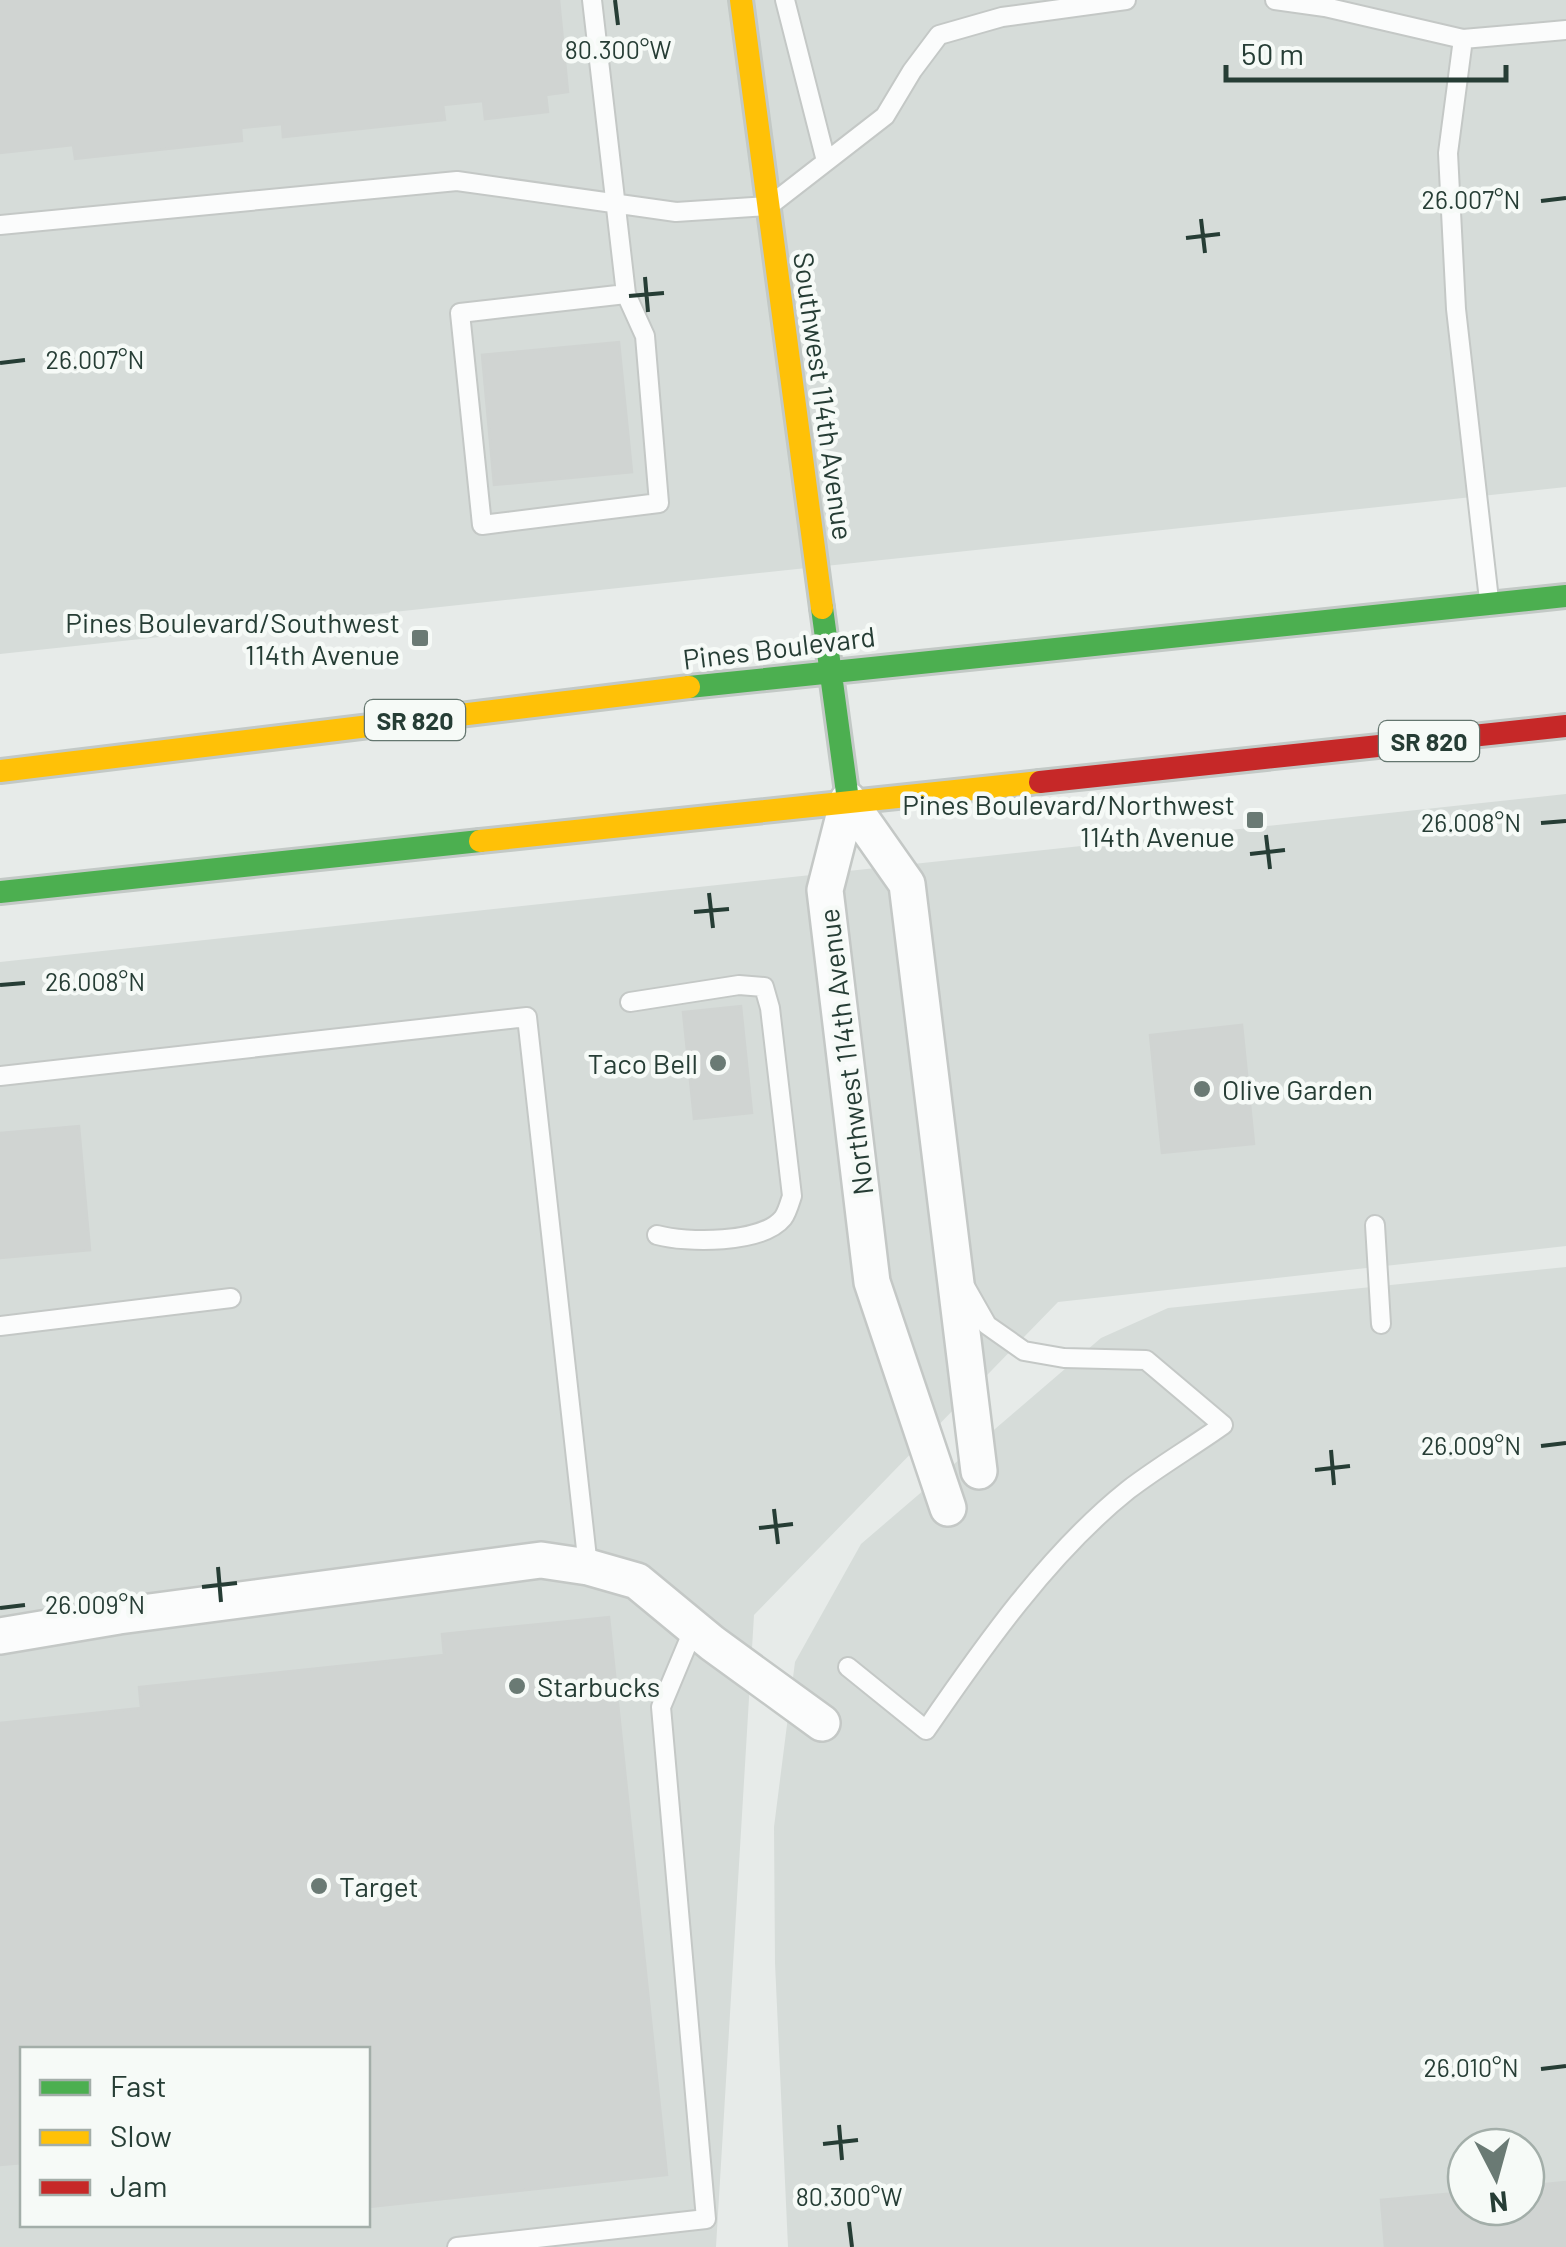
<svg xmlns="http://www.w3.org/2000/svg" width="1566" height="2247" font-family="Barlow,sans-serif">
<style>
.built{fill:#d6dcd9;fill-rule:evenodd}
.building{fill:#d0d4d2;stroke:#d0d4d2;stroke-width:2.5}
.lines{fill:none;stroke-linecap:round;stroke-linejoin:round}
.lane-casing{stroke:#c4c8c6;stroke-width:22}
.street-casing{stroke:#c4c8c6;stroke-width:40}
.fast-casing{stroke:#c3c9c6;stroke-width:28}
.slow-casing{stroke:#c3c9c6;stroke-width:28}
.jam-casing{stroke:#c3c9c6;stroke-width:28}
.lane{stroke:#fbfcfc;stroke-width:18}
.street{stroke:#fbfcfc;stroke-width:35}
.fast{stroke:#4caf50;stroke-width:22}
.slow{stroke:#ffc107;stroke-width:22}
.jam{stroke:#c62828;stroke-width:22}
.ticks{fill:none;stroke:#263d35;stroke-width:4}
.poi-dot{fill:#6a7a74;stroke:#f6faf7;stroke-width:4}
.labels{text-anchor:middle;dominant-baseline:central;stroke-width:9;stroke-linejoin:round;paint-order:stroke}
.shield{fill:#f6faf7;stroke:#64766f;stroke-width:2.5}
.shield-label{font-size:25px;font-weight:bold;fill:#263d35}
.street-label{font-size:28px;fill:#263d35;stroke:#f6faf7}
.poi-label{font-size:28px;fill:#263d35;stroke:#f6faf7;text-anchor:end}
.ticks-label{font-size:25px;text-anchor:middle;fill:#263d35;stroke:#f6faf7;stroke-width:9;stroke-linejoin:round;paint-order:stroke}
</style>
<rect width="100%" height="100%" fill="#e7ebe9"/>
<path class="built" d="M0,0h1566v487l-1566,167z
M1566,794v452l-508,56 -304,313 -38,632h-716v-1285zM22,2050h346v174h-346z
M1566,1267v980h-778l-13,-284 -1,-136 21,-165 66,-118 240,-206 67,-30zM1466,2147h60v60h-60z"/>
<path class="building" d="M0,0h559l9,92 -22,3 2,17 -63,7 -2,-18 -40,4 2,15 -162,17 -1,-13 -41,4 1,13 -167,18 -2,-14 -73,8z
M619,342l13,130 -138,13 -12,-130z
M741,1006l11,107 -58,6 -11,-107z
M1242,1025l12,119 -92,9 -12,-118z
M79,1126l11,124 -90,8v-125z
M609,1617l58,558 -299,32v-157h-346v113l-22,2v-442l141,-15 -2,-21 305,-32 -2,-21z
M1566,2182v65h-181l-4,-47 85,-8v15h60v-21z"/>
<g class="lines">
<defs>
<path id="lane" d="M592,0l34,294 19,42 14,167 -177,22 -22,-212 166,-19
M785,0l41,161
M1275,0l50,7 138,32 103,-9
M1463,39l-15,114 8,156 33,291
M0,225l457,-44 219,31 93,-6 116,-90 27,-45 27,-36 63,-18 124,-17
M630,1002l109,-17 25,2 6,21 22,188c-2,6 -5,17 -9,22 -21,26 -97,25 -126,17
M0,1076l527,-59 61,550
M1375,1225l6,99
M0,1326l231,-28
M848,1667l78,63c57,-83 123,-177 202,-240 30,-23 64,-43 95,-65l-77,-65 -82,-2 -40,-7 -37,-26 -21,-37
M457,2247l249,-28 -45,-512 33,-79"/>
<path id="street" d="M848,800l-23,90 47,392 76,226
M848,800l59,84 72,587
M0,1636l119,-20 422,-56 47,7 49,14 75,62 110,80"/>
<path id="fast" d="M822,608l26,192
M689,687l877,-91
M0,892l480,-51"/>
<path id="slow" d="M741,0l81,608
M0,771l689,-84
M480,841l560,-59"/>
<path id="jam" d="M1040,782l526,-56"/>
</defs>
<use href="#lane" class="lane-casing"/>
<use href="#street" class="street-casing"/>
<use href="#fast" class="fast-casing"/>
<use href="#slow" class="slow-casing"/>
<use href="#jam" class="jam-casing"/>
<use href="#lane" class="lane"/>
<use href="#street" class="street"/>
<use href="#fast" class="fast"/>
<use href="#slow" class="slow"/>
<use href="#jam" class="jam"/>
</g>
<path class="ticks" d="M615,0l3,25M1541,201l25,-3M1201,219l4,34M1186,238l34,-4M645,277l3,35M629,296l35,-3M0,363l25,-3M1541,823l25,-2M1266,835l4,34M1250,854l35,-4M709,893l4,35M694,912l35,-3M0,985l25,-2M1541,1446l25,-3M1331,1450l3,35M1315,1470l35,-4M774,1509l4,35M759,1528l34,-4M218,1567l3,35M202,1587l35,-4M0,1608l25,-3M1541,2069l25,-3M839,2125l3,35M823,2144l35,-4M849,2222l3,25"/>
<g class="poi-dot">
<rect x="410" y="628" width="20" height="20" rx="5"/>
<rect x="1245" y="810" width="20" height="20" rx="5"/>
<circle cx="718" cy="1063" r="10"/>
<circle cx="1202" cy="1089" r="10"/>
<circle cx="517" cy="1686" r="10"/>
<circle cx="319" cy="1886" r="10"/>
</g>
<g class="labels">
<g class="shield">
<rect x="365" y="700" width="100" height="40" rx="8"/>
<rect x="1379" y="721" width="100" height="40" rx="8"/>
</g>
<g class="shield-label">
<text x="415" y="720">SR 820</text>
<text x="1429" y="741">SR 820</text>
</g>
<g class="street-label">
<text transform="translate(824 396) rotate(82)">Southwest 114th Avenue</text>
<text transform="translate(779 647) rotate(-7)">Pines Boulevard</text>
<text transform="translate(845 1052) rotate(-97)">Northwest 114th Avenue</text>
</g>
<g class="poi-label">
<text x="400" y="622">Pines Boulevard/Southwest<tspan x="400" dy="32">114th Avenue</tspan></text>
<text x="1235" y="804">Pines Boulevard/Northwest<tspan x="1235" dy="32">114th Avenue</tspan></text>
<text x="698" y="1063">Taco Bell</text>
<text x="1222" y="1089" text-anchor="start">Olive Garden</text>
<text x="537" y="1686" text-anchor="start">Starbucks</text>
<text x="339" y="1886" text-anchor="start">Target</text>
</g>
</g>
<g class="ticks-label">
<text x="618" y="59">80.300°W</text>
<text x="1471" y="209">26.007°N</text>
<text x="95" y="369">26.007°N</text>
<text x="1471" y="832">26.008°N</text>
<text x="95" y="991">26.008°N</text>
<text x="1471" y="1455">26.009°N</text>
<text x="95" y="1614">26.009°N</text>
<text x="1471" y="2077">26.010°N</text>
<text x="849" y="2206">80.300°W</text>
</g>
<rect x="20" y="2047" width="350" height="180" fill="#f6faf7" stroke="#a3aea9" stroke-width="2.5"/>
<rect x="40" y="2080" width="50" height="15" fill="#4caf50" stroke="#a3aea9" stroke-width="2.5"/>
<text x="110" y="2097" font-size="30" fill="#263d35">Fast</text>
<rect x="40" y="2130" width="50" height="15" fill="#ffc107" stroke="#a3aea9" stroke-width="2.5"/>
<text x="110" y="2147" font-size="30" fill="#263d35">Slow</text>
<rect x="40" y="2180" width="50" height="15" fill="#c62828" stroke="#a3aea9" stroke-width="2.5"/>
<text x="110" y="2197" font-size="30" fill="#263d35">Jam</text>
<g transform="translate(1496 2177) rotate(174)"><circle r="48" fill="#f6faf7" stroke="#a3aea9" stroke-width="2.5"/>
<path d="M0-8L18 38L0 25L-18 38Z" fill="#6a7a74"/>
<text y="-15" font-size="28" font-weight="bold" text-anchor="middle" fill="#263d35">N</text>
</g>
<path d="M1226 65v15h280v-15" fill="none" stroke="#263d35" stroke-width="5"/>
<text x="1241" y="65" font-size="30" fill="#263d35" stroke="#f6faf7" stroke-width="8" paint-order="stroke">50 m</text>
</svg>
